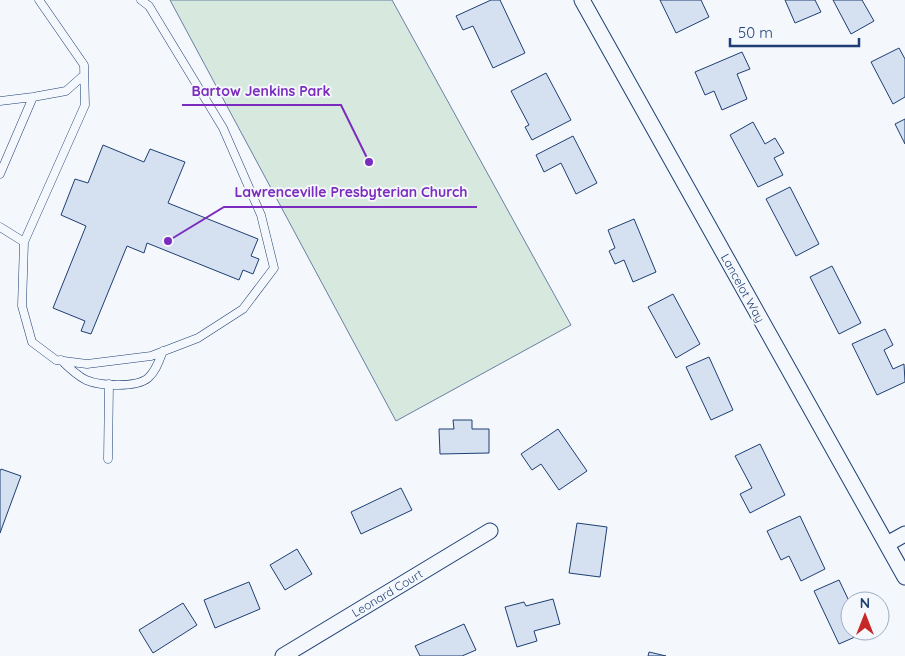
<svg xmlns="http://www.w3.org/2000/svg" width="905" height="656" font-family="Quicksand,sans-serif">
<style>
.green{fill:#d7e8df;stroke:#687fa3}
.building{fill:#d5e0f0;stroke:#1d3f73}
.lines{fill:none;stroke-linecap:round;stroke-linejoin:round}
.service-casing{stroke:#1d3f73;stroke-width:9}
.minor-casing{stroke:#1d3f73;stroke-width:17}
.service{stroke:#f4f7fb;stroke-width:8}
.minor{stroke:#f4f7fb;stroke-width:15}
.labels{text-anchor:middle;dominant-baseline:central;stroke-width:4;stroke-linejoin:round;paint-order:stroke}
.street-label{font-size:12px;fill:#1d3f73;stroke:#f4f7fb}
.leader{fill:none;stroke:#7b2cbf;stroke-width:2}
.callout-dot{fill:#7b2cbf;stroke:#f4f7fb;stroke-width:2}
.callout-label{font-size:14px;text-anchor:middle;font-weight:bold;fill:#7b2cbf;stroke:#f4f7fb;stroke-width:4;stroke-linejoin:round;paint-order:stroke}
</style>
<rect width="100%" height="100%" fill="#f4f7fb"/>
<path class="green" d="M170,0h222l179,325 -175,96z"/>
<path class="building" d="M491,0h9l25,53 -32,15 -20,-42 -10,4 -7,-14z
M660,0h41l8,17 -33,16z
M785,0h30l6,12 -26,11z
M833,0h29l12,21 -23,13z
M899,48l6,11v38l-12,7 -22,-42z
M742,52l8,17 -13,5 10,25 -25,11 -8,-19 -9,4 -10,-23z
M546,73l25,47 -39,20 -7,-13 4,-2 -18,-34z
M905,119v25l-10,-20z
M753,122l12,22 10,-6 9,15 -10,5 9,17 -25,12 -28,-52z
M573,136l24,47 -21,11 -15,-31 -17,9 -8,-17z
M103,145l41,17 6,-13 35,13 -17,41 90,36 -7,17 8,3 -6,15 -10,-4 -4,10 -92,-37 -3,10 -17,-7 -36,88 -10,-3 4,-10 -32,-13 33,-82 -25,-11 14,-36 13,4z
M790,187l29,57 -23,12 -30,-57z
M634,219l22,53 -23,10 -9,-22 -9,4 -6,-13 6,-3 -7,-18z
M832,266l29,57 -22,11 -29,-57z
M673,294l27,50 -24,14 -28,-51z
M885,329l8,16 -9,5 9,19 11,-5 1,18 -28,13 -25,-51z
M709,357l24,53 -22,10 -25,-53z
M453,420h19v9h17v24l-49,1 -1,-25h15z
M558,429l29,42 -28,19 -18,-26 -9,6 -11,-16z
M760,444l25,51 -35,18 -10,-19 12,-6 -17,-32z
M1,469l20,7 -21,57v-62z
M401,488l11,22 -51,24 -10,-22z
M800,516l25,53 -24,12 -12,-25 -8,4 -14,-29z
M577,523l30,4 -7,50 -31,-4z
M297,549l15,25 -27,16 -15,-25z
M839,580l11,23v28h13l1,2 -25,11 -25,-53z
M249,582l11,27 -45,19 -11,-28z
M553,599l7,25 -26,7 3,10 -20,6 -12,-40 19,-5 2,4z
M183,603l14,22 -44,28 -14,-23z
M464,624l12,26 -14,6h-42l-5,-10z
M649,652l17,4h-18z"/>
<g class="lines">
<defs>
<path id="service" d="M0,101l33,-4 33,-6 18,-16
M0,174l33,-77
M0,227l24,15 61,-137 -1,-40 -45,-65
M24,242l-2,64 10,36 24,18 31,4 64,-8 47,-18 45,-29 31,-41 -13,-53 -38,-87 -74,-122 -8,-6
M61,360c8,8 15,15 25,20 14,6 50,8 62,-2 8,-7 11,-17 15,-27
M108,459l1,-75"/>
<path id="minor" d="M582,0l323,577
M887,544l18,-10
M283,656l207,-125"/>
</defs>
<use href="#service" class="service-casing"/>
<use href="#minor" class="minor-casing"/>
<use href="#service" class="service"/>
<use href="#minor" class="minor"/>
</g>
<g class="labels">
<g class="street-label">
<text transform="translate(743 288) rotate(61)">Lancelot Way</text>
<text transform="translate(387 593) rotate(-31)">Leonard Court</text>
</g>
</g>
<path class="leader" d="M369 162L341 105H182M168 241L224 207H477"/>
<g class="callout-dot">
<circle cx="369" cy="162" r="5"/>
<circle cx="168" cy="241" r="5"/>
</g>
<g class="callout-label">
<text x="261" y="96">Bartow Jenkins Park</text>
<text x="351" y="197">Lawrenceville Presbyterian Church</text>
</g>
<g transform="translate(865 616)"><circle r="24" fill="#f4f7fb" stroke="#9eadc5"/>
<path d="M0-4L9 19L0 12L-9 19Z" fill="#c62828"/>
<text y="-8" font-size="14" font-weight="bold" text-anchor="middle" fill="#1d3f73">N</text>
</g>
<path d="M730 38v8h129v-8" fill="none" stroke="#1d3f73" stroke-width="2.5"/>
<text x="738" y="38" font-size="15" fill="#1d3f73" stroke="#f4f7fb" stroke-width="4" paint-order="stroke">50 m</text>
</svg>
